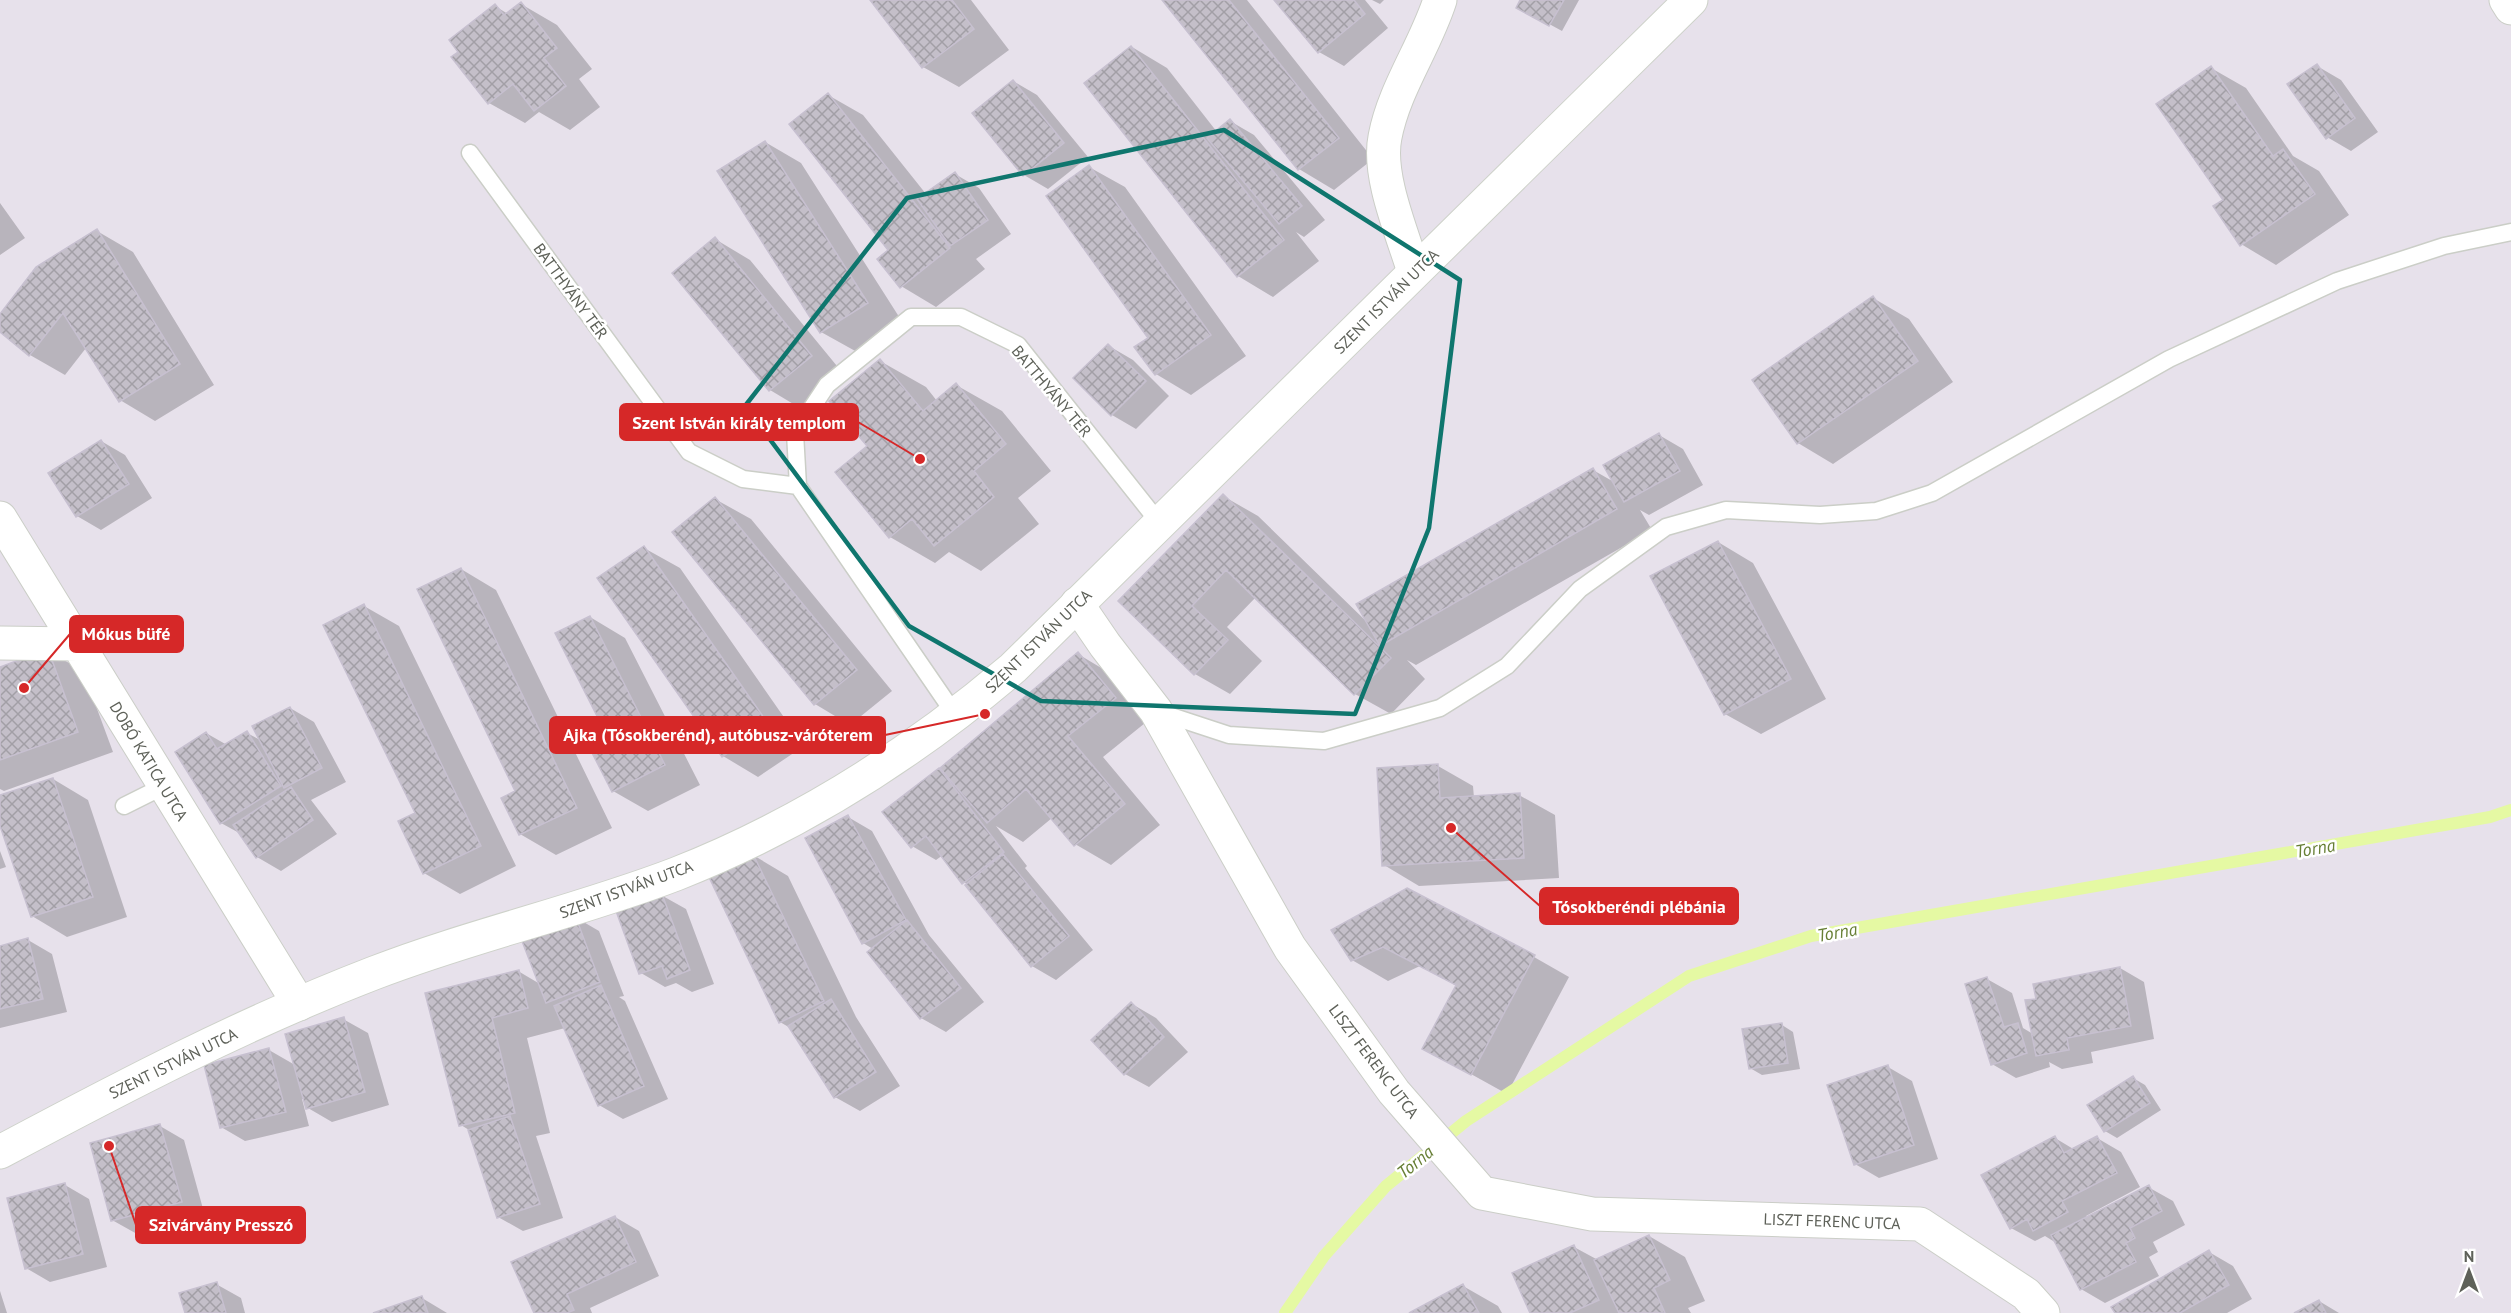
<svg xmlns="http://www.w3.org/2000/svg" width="2511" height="1313" font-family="'PT Sans',sans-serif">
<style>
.shadow{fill:#0003}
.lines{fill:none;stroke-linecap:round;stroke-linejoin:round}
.stream{stroke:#e5f9a3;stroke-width:12}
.building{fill:url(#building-cross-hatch);stroke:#c7c0d0;stroke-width:1.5}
.service-casing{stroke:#cbcec7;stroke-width:19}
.minor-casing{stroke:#cbcec7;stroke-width:35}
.secondary-casing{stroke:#ced2ca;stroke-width:35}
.service{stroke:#fff;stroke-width:16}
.minor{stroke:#fff;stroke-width:33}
.secondary{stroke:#fff;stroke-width:33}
.marked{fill:none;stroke:#0f766e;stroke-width:4.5;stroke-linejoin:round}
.labels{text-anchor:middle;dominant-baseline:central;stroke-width:5;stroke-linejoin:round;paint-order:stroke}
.street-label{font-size:16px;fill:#5e6159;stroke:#fff}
.water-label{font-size:18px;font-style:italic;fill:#677f35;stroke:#fff}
.leader{fill:none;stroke:#d62828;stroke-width:2}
.callout-dot{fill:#d62828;stroke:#fff;stroke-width:2}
.callout{fill:#d62828;stroke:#d62828;stroke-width:2}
.callout-label{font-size:18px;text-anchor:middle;font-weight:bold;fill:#fff}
</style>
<defs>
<pattern id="building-cross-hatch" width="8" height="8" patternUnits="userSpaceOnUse" patternTransform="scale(1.5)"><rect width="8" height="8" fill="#c4bfc9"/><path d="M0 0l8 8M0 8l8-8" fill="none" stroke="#a29fa6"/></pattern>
</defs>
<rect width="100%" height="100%" fill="#e7e1eb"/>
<path class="shadow" d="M872,0h99l38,50 -50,37 -36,-20z
M1164,0h83l126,159 -39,31 -35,-21z
M1276,0h89l23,28 -44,38 -25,-14z
M1372,0h12l-4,4z
M1522,0h57l-17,31 -44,-24z
M521,4l36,21 35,44 -13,10 21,28 -30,23 -31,-18 -14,11 -36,-20 -29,-51 35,-46 13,8z
M1132,47l35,21 50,64 13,-11 24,14 71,85 -21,17 -8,-5 23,29 -46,36 -35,-21z
M2317,66l24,14 37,52 -27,19 -24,-14z
M2211,68l35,20 47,68 26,15 30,44 -73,50 -35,-21 -16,-43z
M1013,81l24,14 51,62 -40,32 -24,-14 -50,-61z
M828,95l35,20 63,79 29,-20 24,14 32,46 -35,25 9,10 -49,38 -35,-21 -11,-35z
M765,142l36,21 102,160 -46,29 -36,-20z
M1089,167l36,20 121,169 -55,39 -35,-21 -6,-36z
M0,203l25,35 -25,17z
M97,231l36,21 81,133 -59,36 -35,-21 -34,-52 -21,27 -35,-20 -30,-25v-14z
M715,239l35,21 96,117 -41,34 -35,-21z
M1873,298l36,21 44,63 -120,82 -35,-21z
M1109,346l24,14 36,36 -33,33 -24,-14z
M880,361l46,26 11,14 19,-16 46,26 49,60 -33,27 21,26 -58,47 -32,-19 -14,11 -45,-26 -21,-90z
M1659,435l24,14 20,36 -54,30 -9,-5 12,20 -236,135 -9,-5 18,19 -34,35 -36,-20 -99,-97 -29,30 35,34 -32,33 -35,-20 -75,-73 103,-105 35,20 109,106 226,-152 21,12z
M101,441l24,14 27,43 -51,32 -24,-14z
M715,499l36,20 141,172 -42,34 -35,-21z
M1718,542l35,21 73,136 -65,35 -36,-20z
M644,548l36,20 124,178 -46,31 -35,-21z
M461,569l35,21 116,238 -56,27 -36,-21 -3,-42z
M364,606l35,20 117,240 -56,28 -36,-21 -7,-59z
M590,617l35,21 75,147 -52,26 -35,-20z
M48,651l35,20 30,81 -109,39 -4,-2v-121z
M1078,654l35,21 37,44 -47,38 57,68 -49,40 -36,-21 -23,-26 -29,24 -27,-16 31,40 -2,2 68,82 -37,30 -24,-14 -89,-111 -7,5 -24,-14 27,-76 9,5z
M290,708l24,14 32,60 -35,18 26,34 -56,37 -24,-14 -16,-23 -20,-11 -15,-90 21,12 20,-12 15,8z
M1438,766l35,20 1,12 45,-3 36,20 4,63 -140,8 -35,-21z
M53,779l35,21 39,117 -60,20 -35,-21 -32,-95v-24z
M848,817l24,14 57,104 55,67 -38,30 -25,-14 -48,-69 -10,-6z
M0,851l6,16 -6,2z
M753,855l35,21 68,141 44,69 -40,25 -25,-14 -43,-68 -12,-7z
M661,895l25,14 28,75 -22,8 -16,-9 -11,4 -24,-14z
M575,917l24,14 25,65 -5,1 6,4 43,98 -45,20 -24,-14 -34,-77 -38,10 23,95 -14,3 27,82 -40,13 -25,-14 -29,-87 -8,-5 -34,-131 91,-23 22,13z
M1333,931l201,26 35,20 -62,117 -83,-46 33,-62 -37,-20 -32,15 -36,-21z
M28,940l24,14 15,58 -67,16v-81z
M2120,968l24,14 10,57 -63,13 2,11 -31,6 -13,-7 1,5 -34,11 -24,-14 -5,-85 25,14 11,35 10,6 4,-34z
M1132,1004l24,14 32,34 -39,35 -24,-13z
M343,1019l25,14 21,72 -57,17 -24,-14 -3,-9h-3l7,27 -64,15 -24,-14 48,-77 26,15z
M1782,1025l11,7 7,37 -38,6 -12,-7z
M1888,1067l24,14 26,78 -59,19 -24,-14z
M2133,1078l12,7 16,25 -44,28 -12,-7z
M160,1126l24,14 21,76 -68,18 -25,-14z
M2055,1138l20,12 22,-12 24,14 19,35 -54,29 1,2 61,-31 25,14 12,24 -32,17 5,10 -9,5 10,19 -54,27 -24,-14 -23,-45 -13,-8 -10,5 -24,-13z
M65,1185l24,14 18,68 -57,15 -24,-14z
M615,1217l24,14 20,45 -69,32 2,5h-57z
M1649,1236l36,21 20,44 -17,7 3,5h-160l43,-66 24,13z
M2209,1252l24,14 19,33 -25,14h-110z
M216,1284l25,14 4,15h-59z
M1463,1286l35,20 4,7h-90z
M0,1291l7,22h-7z
M422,1298l25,15h-69z
M2319,1301l20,12h-42z"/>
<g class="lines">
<path class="stream" d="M1285,1313l39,-57 62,-70 80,-65 223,-145 122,-40 679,-119 21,-7"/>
</g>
<path class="building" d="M870,0h82l22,29 -52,39z
M1162,0h67l110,138 -41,32z
M1274,0h80l11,14 -47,39z
M1520,0h44l-15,26 -33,-18z
M521,2l36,46 -13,10 22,28 -32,25 -21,-27 -25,20 -37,-47 7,-5 -9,-12 46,-36 9,11z
M1131,46l153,194 -47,37 -153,-194z
M2317,64l38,54 -29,21 -39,-55z
M2211,66l62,90 10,-7 32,45 -75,52 -27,-40 10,-6 -67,-96z
M1013,80l51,63 -41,33 -51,-63z
M828,93l122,155 -50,40 -23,-29 11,-9 -99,-126z
M1230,119l72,87 -23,18 -72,-86z
M765,141l103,162 -48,30 -103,-162z
M1089,165l122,170 -56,40 -21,-28 14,-9 -102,-142z
M955,172l33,48 -38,26 -33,-47z
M97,229l83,135 -61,38 -56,-89 -34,43 -29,-24v-18l36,-47z
M715,237l97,119 -43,35 -97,-118z
M1873,296l45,65 -121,83 -45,-64z
M1108,344l38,37 -35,35 -38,-38z
M880,359l43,52 33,-28 50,61 -32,27 20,26 -60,49 -22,-27 -23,19 -54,-66 32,-26 -38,-45z
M1659,433l21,38 -56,31 -21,-37z
M101,440l28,44 -53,33 -28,-44z
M1593,468l24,41 -237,137 -24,-42z
M1223,494l168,164 -37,37 -128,-125 -34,36 36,34 -34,35 -76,-74z
M715,497l142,173 -43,35 -142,-173z
M1718,541l73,138 -67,36 -74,-139z
M644,546l125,179 -47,32 -125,-179z
M461,568l116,240 -58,27 -18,-37 14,-7 -98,-202z
M364,604l117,242 -58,28 -25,-53 17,-8 -92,-188z
M590,616l75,149 -53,27 -27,-53 19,-9 -49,-97z
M48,649l30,83 -78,28v-93z
M1078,652l38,46 -48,38 57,68 -51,42 -48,-57 -39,34 -47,-55z
M290,707l32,61 -38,20 -32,-62z
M247,731l34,55 -61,38 -45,-72 31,-20 11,17z
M1438,764l2,34 80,-5 4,65 -142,8 -5,-98z
M939,768l65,84 -42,32 -36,-48 -15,12 -29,-36z
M53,778l40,119 -62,20 -31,-91v-31z
M291,787l22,33 -57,38 -23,-33z
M848,815l58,105 -44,24 -57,-106z
M753,854l71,147 -45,22 -71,-148z
M1003,854l66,82 -38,31 -66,-82z
M1407,888l128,67 -64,120 -49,-26 34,-64 -73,-38 -32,14 -20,-31z
M662,894l28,76 -23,9 -5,-13 -23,8 -23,-63z
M575,915l25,67 -54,21 -26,-67z
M907,920l54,68 -41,31 -53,-67z
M28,938l15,61 -43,10v-63z
M2120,967l11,59 -64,12 2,12 -33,6 -11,-56 11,-1 -3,-15z
M519,970l9,38 -36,10 23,95 -56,13 -34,-133z
M1987,977l17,50 14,-4 9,30 -36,12 -26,-81z
M601,985l43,101 -46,20 -44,-100z
M831,999l45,73 -42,26 -46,-72z
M1131,1002l33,35 -40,38 -33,-35z
M344,1017l21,75 -59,17 -21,-75z
M1782,1023l6,40 -39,6 -7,-40z
M269,1048l17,64 -66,16 -16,-63z
M1888,1065l26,80 -60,20 -27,-80z
M2133,1076l17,27 -46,29 -17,-27z
M510,1116l30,88 -43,14 -29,-88z
M160,1124l22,78 -71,19 -21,-78z
M2055,1136l9,17 33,-17 20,37 -55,28 6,11 -35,19 -6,-12 -17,10 -29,-54z
M65,1183l18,71 -58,15 -18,-71z
M2149,1185l13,26 -32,17 5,10 -9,5 10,19 -56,28 -29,-55z
M615,1216l21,46 -69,32 7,16 -7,3h-33l-23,-51z
M1649,1235l21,45 -16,8 11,25h-46l-25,-53z
M1574,1245l25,55 -29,13h-40l-18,-40z
M2209,1250l20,35 -49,28h-65l-4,-6z
M217,1282l9,31h-41l-6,-20z
M1463,1284l16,29h-70z
M422,1296l6,17h-55z
M2319,1300l7,13h-32z"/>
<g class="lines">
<defs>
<path id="service" d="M470,153l219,299 54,27 55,7
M1159,712l70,23 95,6 116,-33 67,-42 73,-77 86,-62 60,-17 94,5 56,-4 56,-18 237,-134 168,-78 107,-35 67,-14
M956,716l-158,-230 -3,-53 32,-48 84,-68h50l57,28 143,180
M124,806l40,-20"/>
<path id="minor" d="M2506,0l5,8
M1414,272c-11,-37 -37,-96 -29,-135 9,-48 40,-90 55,-137
M0,518l299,486
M1077,604l28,41 51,66 134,237 104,144 88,101 110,21 328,10 106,70 17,19
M0,643l78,1"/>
<path id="secondary" d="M0,1152c122,-65 244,-129 374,-179 98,-38 203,-61 302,-99 124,-49 236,-120 337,-206l678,-668"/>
</defs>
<use href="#service" class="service-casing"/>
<use href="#minor" class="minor-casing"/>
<use href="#secondary" class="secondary-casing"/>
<use href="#service" class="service"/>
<use href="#minor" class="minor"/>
<use href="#secondary" class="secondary"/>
</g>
<path class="marked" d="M1224,130l236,150 -31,248 -74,186 -314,-13 -132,-75 -164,-220 162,-208z"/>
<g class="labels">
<g class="street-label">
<text transform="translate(571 291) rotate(54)">BATTHYÁNY TÉR</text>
<text transform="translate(1386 301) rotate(-45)">SZENT ISTVÁN UTCA</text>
<text transform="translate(1052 391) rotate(50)">BATTHYÁNY TÉR</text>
<text transform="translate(1038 641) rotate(-44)">SZENT ISTVÁN UTCA</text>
<text transform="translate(149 761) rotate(59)">DOBÓ KATICA UTCA</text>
<text transform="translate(626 889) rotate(-20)">SZENT ISTVÁN UTCA</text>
<text transform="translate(1374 1061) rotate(53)">LISZT FERENC UTCA</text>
<text transform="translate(173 1063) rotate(-26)">SZENT ISTVÁN UTCA</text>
<text transform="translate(1832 1221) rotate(2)">LISZT FERENC UTCA</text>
</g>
<g class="water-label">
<text transform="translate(2315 848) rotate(-10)">Torna</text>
<text transform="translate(1837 932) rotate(-10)">Torna</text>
<text transform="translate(1415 1162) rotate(-39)">Torna</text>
</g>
</g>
<path class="leader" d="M920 459L858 422M24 688L70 634M985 714L885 735M1451 828L1540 906M109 1146L136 1225"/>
<g class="callout-dot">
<circle cx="920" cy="459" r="6"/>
<circle cx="24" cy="688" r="6"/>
<circle cx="985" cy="714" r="6"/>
<circle cx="1451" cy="828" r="6"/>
<circle cx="109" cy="1146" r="6"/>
</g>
<g class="callout">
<rect x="620" y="404" width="238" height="36" rx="6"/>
<rect x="70" y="616" width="113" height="36" rx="6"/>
<rect x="550" y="717" width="335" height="36" rx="6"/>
<rect x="1540" y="888" width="198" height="36" rx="6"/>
<rect x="136" y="1207" width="169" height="36" rx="6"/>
</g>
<g class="callout-label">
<text x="739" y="429">Szent István király templom</text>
<text x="126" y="640">Mókus büfé</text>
<text x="718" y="741">Ajka (Tósokberénd), autóbusz-váróterem</text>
<text x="1639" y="913">Tósokberéndi plébánia</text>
<text x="221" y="1231">Szivárvány Presszó</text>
</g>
<g transform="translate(2469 1271)" stroke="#ffffff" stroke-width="4.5" paint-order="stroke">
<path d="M0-4.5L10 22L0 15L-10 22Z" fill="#5e6159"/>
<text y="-9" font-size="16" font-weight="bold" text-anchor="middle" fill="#5e6159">N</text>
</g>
</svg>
